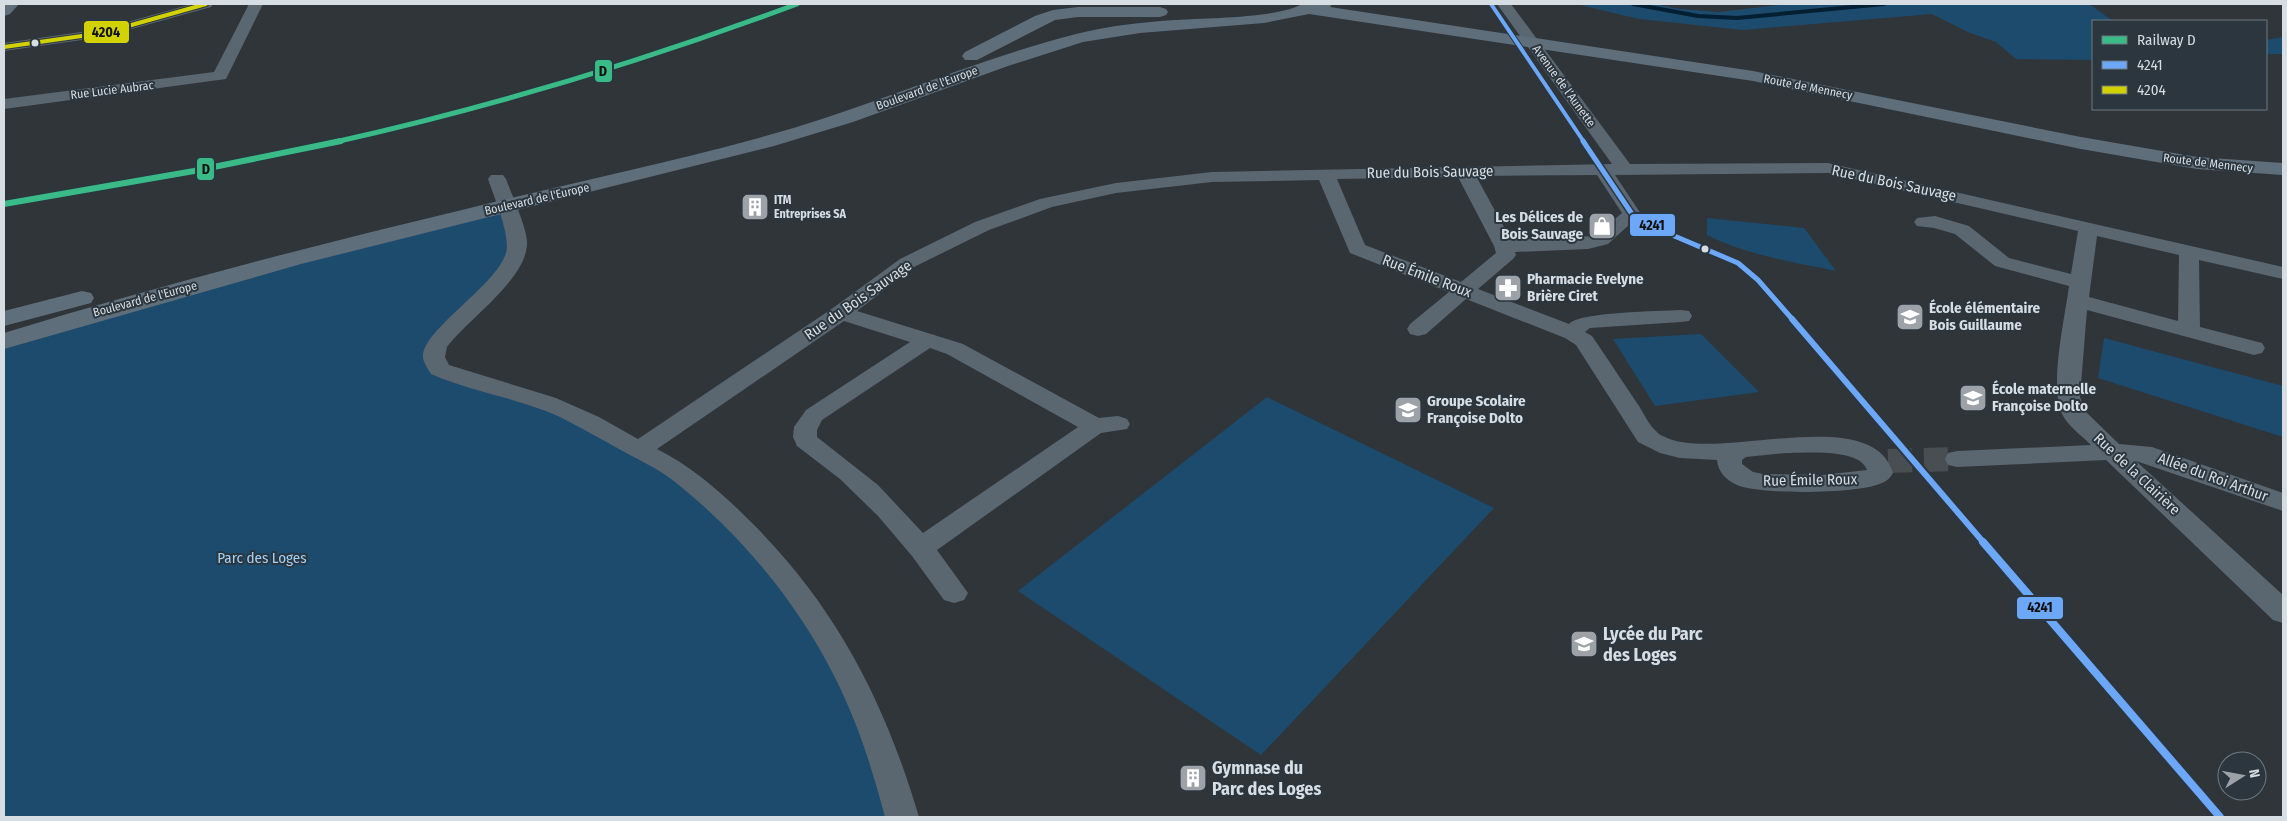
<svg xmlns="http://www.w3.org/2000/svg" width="2287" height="821" font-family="'Fira Sans Condensed',sans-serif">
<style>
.green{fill:#1c4b6e}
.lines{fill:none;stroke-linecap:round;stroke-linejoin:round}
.stream{stroke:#041e32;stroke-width:4}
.minor-tunnel{stroke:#494e53;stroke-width:24;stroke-dasharray:24 12;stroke-linecap:butt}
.minor{fill:#5a6670;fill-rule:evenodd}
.major{fill:#5e6e7b;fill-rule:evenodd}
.bus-1-far3-casing{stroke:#2b363f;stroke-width:6}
.bus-1-far2-casing{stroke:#2b363f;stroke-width:8}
.bus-1-far1-casing{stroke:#2b363f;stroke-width:10}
.bus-1-casing{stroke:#2b363f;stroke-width:12}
.bus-2-casing{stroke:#2b363f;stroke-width:6}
.bus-1-far3{stroke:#6da7f7;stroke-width:4}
.bus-1-far2{stroke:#6da7f7;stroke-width:5}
.bus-1-far1{stroke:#6da7f7;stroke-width:6}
.bus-1{stroke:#6da7f7;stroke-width:8}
.bus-2{stroke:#d2d200;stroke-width:4}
.rail-1-far1-casing{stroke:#2b363f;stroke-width:8}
.rail-1-casing{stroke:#2b363f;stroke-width:9}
.rail-1-far1{stroke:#3aba87;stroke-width:5}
.rail-1{stroke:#3aba87;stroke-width:6}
.bus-dot{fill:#d6dde3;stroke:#2b363f;stroke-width:2}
.labels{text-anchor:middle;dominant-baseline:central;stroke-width:4;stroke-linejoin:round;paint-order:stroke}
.far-street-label{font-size:12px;fill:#d6dde3;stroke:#2b363f}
.far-poi-label{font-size:12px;font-weight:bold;fill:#d6dde3;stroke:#2b363f;text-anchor:start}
.street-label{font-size:15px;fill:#d6dde3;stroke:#2b363f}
.poi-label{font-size:15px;font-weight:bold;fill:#d6dde3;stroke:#2b363f;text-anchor:start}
.park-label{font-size:15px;fill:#a3d0f6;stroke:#2b363f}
.near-poi-label{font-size:18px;font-weight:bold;fill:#d6dde3;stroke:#2b363f;text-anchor:start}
.line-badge{stroke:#2b363f;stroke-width:2}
.pale-badge-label{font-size:14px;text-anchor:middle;font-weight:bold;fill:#111}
</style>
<rect width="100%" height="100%" fill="#30353a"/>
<path class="green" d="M1576,4h79l25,5 39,3 68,-8h302l24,17h-20v39l-77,-1 -20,-17 -26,-9 -38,-19 -189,16 -104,-11z
M2283,37v17h-17v-14z
M507,206l9,47 -55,65 -25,46 70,25 154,73 146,142 93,203 3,10h-898v-476l96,-30z
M1707,218l97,10 32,43c-43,-9 -90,-16 -129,-36z
M1701,334l58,58 -104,14 -42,-67z
M2104,338l179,48v51l-185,-59z
M1267,397l227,111 -233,247 -243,-164z"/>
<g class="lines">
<path class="stream" d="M1633,4l65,12 39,2 147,-14"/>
<path class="minor-tunnel" d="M1888,461l69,-2"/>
<path class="minor" d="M192,4h21l-2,3 -108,30 -99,14v-8l98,-14z
M247,4h16l-37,75 -222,30v-10l210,-27 34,-66z
M1497,4h14l119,160 198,-1 455,104v12l-84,-19 1,67 62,16 3,5 -3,5 -8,2 -167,-45 -7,87 5,14 34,33 33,3 131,46v18l-147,-50 147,134v28l-10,-3 -167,-160 -149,7 -9,-2 -3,-6 3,-6 9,-2 134,-6c-9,-9 -23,-19 -29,-31 -13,-28 3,-97 7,-128l-74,-20 -40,-32 -21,-6 -17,-2 -3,-4 3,-4 18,-2 34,10 40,32 62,16 7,-43 -250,-58 -213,2 26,39 -33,30 -20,5 -73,3 1,3 -3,4 -35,30 91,35c9,-12 93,-13 112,-14l8,1 3,5 -3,5 -8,1 -91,6 -5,4 7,4c16,23 31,47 47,70 5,8 10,19 17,25 2,3 6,5 9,6 52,26 207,-36 228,36 -3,5 -6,8 -11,10 -22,11 -123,12 -145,2 -11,-5 -19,-13 -20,-25l-37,-2 -20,-5 -22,-11 -62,-97 -11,-7 -99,-39 -40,35 -8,2 -8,-2 -3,-5 3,-5 39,-32 -99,-39 -31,-73 -107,2 -96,11 -64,14 -63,23 -75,37 -57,44 106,33 136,74 19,-2 9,3 3,5 -3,5 -26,4 -164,117 31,43 -4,7 -10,3 -10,-3 -32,-44 -34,-40 -38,-37 -43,-33 -4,-9 1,-10 12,-17 104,-68 -66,-21 -187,128c36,18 65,44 93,72 86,85 135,181 169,296h-34c-9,-33 -18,-65 -31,-97 -36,-92 -102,-177 -179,-238 -17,-14 -37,-22 -56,-33 -20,-11 -39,-22 -59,-32 -42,-19 -88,-25 -129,-43 -3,-5 -8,-12 -8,-17 -1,-27 73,-71 83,-104 5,-17 -12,-56 -18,-74l3,-4h12l3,4c6,16 20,47 21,62 2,37 -59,78 -80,106l-2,10 4,8 107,33 43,19 39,22 195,-131 67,-49 75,-37 65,-23 76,-16 96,-11 400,-8zM1597,175l25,38 -28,23 -83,4 -35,-64zM1458,177l36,69 2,7 -35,29 -96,-37 -28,-66zM2097,236l82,19 -1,66 -89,-24zM930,348l17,6 131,73 -155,106 -45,-48 -61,-48v-7l5,-10zM1786,453c18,0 74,-5 81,17l-45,5 -59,-1 -10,-2 -11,-8v-4l4,-3z"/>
<path class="major" d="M4,4h15l-9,10 -6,2z
M1302,4h30l-2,3 423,64 328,66 116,20 86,6v12l-86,-6 -116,-20 -328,-68 -444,-67 -45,9 -124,10 -57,9 -75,24 -155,56 -79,24 -473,118 -297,85v-16c153,-47 307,-87 462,-124 97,-24 193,-44 289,-70 109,-29 212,-77 321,-105 32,-8 66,-12 100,-14 30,-2 102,-2 126,-16z
M1078,7h82l6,2 2,3 -2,3 -6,2h-82l-23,3 -78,40h-12l-3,-4 3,-4 70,-36 18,-6z
M82,291l9,2 3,5 -3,5 -87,23v-15z"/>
<defs>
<path id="bus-1-far3" d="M1491,4l93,138"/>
<path id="bus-1-far2" d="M1583,141l49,73 33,18 73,31 20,17 35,40"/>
<path id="bus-1-far1" d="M1792,319l192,224"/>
<path id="bus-1" d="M1983,542l237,275"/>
<path id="bus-2" d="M4,47l99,-14 103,-29"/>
</defs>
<use href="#bus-1-far3" class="bus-1-far3-casing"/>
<use href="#bus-1-far2" class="bus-1-far2-casing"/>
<use href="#bus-1-far1" class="bus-1-far1-casing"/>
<use href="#bus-1" class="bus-1-casing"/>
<use href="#bus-2" class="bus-2-casing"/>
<use href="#bus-1-far3" class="bus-1-far3"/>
<use href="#bus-1-far2" class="bus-1-far2"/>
<use href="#bus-1-far1" class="bus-1-far1"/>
<use href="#bus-1" class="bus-1"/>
<use href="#bus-2" class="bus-2"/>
<defs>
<path id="rail-1-far1" d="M335,142c158,-35 311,-82 462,-138"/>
<path id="rail-1" d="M4,204l190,-33 147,-30"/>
</defs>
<use href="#rail-1-far1" class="rail-1-far1-casing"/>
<use href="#rail-1" class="rail-1-casing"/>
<use href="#rail-1-far1" class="rail-1-far1"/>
<use href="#rail-1" class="rail-1"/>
</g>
<defs>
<symbol id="building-square" viewBox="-11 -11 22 22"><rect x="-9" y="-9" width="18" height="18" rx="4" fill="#9ca2a8" stroke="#2b363f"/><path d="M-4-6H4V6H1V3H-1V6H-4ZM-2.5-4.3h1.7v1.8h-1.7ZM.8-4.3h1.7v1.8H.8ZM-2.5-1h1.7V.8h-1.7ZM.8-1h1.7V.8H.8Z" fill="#fff"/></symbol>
<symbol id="shop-square" viewBox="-11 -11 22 22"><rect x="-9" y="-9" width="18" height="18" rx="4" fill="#9ca2a8" stroke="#2b363f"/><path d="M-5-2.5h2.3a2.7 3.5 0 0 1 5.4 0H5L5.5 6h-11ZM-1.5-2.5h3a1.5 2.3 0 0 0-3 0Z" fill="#fff"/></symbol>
<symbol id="pharmacy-square" viewBox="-11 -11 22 22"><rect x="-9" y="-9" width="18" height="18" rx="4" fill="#9ca2a8" stroke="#2b363f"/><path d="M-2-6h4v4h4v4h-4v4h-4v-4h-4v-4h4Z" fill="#fff"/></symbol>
<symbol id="school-square" viewBox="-11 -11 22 22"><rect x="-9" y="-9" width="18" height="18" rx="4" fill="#9ca2a8" stroke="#2b363f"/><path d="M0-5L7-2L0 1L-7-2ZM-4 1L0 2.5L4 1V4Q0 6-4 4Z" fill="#fff"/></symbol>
</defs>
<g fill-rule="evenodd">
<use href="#building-square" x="739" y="191" width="32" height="32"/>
<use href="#shop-square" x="1586" y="210" width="32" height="32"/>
<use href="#pharmacy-square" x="1492" y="272" width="32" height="32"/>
<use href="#school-square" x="1894" y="301" width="32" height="32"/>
<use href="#school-square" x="1957" y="382" width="32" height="32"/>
<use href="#school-square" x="1392" y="394" width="32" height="32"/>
<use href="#school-square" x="1568" y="628" width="32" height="32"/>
<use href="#building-square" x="1177" y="762" width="32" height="32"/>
</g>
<g class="bus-dot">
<circle cx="35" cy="43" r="4.5"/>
<circle cx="1705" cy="249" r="4.5"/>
</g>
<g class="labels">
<g class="far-street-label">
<text transform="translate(1564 86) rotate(54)">Avenue de l’Aunette</text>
<text transform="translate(1808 87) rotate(11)">Route de Mennecy</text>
<text transform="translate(927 88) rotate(-20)">Boulevard de l'Europe</text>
<text transform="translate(112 90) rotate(-7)">Rue Lucie Aubrac</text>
<text transform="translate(2208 163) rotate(7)">Route de Mennecy</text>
<text transform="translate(537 199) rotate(-13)">Boulevard de l'Europe</text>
<text transform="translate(145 299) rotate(-15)">Boulevard de l'Europe</text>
</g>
<g class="far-poi-label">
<text x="774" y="200">ITM<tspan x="774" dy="14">Entreprises SA</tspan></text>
</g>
<g class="street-label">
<text transform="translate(1430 172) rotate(-1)">Rue du Bois Sauvage</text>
<text transform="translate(1894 183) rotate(12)">Rue du Bois Sauvage</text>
<text transform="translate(1427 276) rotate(21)">Rue Émile Roux</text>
<text transform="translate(858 300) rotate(-35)">Rue du Bois Sauvage</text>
<text transform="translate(2137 474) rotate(43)">Rue de la Clairière</text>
<text transform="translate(2213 477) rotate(20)">Allée du Roi Arthur</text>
<text transform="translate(1810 480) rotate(-1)">Rue Émile Roux</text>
</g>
<g class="poi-label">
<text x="1583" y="217" text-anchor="end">Les Délices de<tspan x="1583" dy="17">Bois Sauvage</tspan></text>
<text x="1527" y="279">Pharmacie Evelyne<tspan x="1527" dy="17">Brière Ciret</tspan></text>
<text x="1929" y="308">École élémentaire<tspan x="1929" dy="17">Bois Guillaume</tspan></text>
<text x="1992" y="389">École maternelle<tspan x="1992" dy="17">Françoise Dolto</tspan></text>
<text x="1427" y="401">Groupe Scolaire<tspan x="1427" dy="17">Françoise Dolto</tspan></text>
</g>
<g class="park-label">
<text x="262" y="558">Parc des Loges</text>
</g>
<g class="near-poi-label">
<text x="1603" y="634">Lycée du Parc<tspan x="1603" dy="21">des Loges</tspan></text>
<text x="1212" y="768">Gymnase du<tspan x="1212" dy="21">Parc des Loges</tspan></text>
</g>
</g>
<g class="line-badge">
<rect x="83" y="20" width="47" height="24" rx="5" fill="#d2d200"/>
<rect x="594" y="59" width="19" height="24" rx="5" fill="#3aba87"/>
<rect x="196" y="157" width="19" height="24" rx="5" fill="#3aba87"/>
<rect x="1629" y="213" width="47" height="24" rx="5" fill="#6da7f7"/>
<rect x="2016" y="596" width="48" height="24" rx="5" fill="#6da7f7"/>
</g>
<g class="pale-badge-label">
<text x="106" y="37">4204</text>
<text x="603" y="76">D</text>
<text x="206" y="174">D</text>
<text x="1652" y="230">4241</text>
<text x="2040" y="612">4241</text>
</g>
<rect width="2287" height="821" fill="none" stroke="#d6dde3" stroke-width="10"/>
<rect x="2092" y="20" width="175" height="90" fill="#2b363f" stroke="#6f7981"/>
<rect x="2102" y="36" width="25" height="8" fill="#3aba87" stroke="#6f7981"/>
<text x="2137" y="45" font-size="15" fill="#d6dde3">Railway D</text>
<rect x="2102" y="61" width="25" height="8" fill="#6da7f7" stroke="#6f7981"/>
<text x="2137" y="70" font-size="15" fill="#d6dde3">4241</text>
<rect x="2102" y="86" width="25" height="8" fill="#d2d200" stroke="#6f7981"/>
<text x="2137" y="95" font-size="15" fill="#d6dde3">4204</text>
<g transform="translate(2242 776) rotate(79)"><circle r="24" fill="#2b363f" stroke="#6f7981"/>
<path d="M0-4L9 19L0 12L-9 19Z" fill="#9ca2a8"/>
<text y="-8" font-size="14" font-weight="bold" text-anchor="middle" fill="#d6dde3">N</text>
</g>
</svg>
